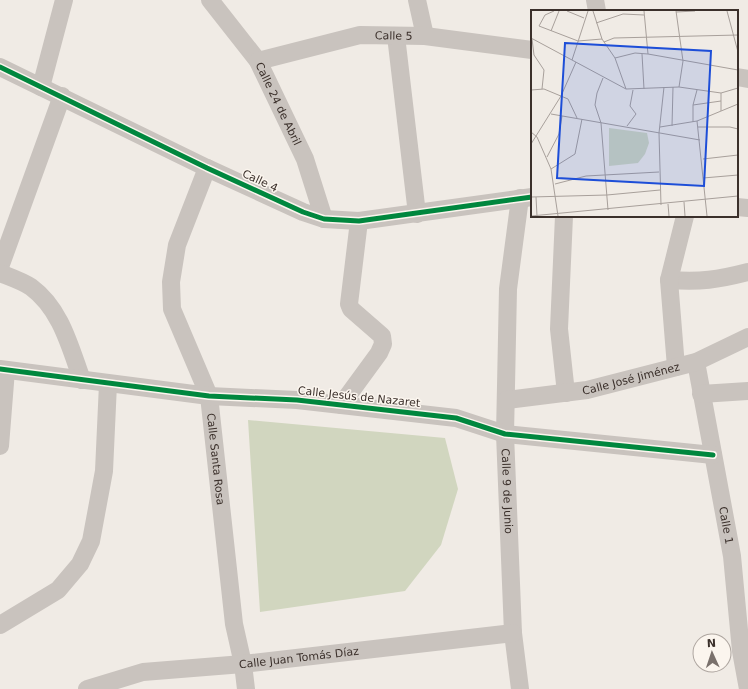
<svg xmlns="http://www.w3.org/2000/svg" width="748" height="689" font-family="'DejaVu Sans',sans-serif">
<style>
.green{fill:#d1d6bf}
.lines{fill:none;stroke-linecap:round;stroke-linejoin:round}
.minor{stroke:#c9c3be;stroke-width:18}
.cycleway-casing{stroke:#fbf5ee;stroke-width:8}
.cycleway{stroke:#00873e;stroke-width:5}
.labels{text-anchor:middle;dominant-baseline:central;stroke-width:3;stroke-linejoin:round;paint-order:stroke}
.street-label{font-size:11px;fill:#3b302b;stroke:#fbf5ee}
.inset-road{fill:none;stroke:#a8a09b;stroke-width:1}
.view{fill:#1d4ed8;fill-opacity:0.15;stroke:#1d4ed8;stroke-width:2}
.inset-edge{fill:none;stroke:#3b302b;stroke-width:2}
</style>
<rect width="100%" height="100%" fill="#f0ebe5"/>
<path class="green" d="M248,420l197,18 13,51 -17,56 -36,46 -145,21z"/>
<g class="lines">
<g class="minor">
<path id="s1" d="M210,0l48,61 47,98 19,60"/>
<path d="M417,0l8,36"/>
<path d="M595,0l2,11"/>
<path d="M396,36l21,178"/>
<path id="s2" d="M258,61l102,-26 65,1 107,14"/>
<path d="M0,67l207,101 96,44 21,7 35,2 173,-24"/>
<path d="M737,77l11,2"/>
<path d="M41,87l23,-87"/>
<path id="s3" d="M207,168l-30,77 -6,37 1,27 37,87 25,228 9,40 3,25"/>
<path id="s4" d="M520,198l-12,91 -3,145 8,199 7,56"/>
<path d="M737,207l11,1"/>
<path d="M564,216l-5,113 7,64"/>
<path d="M0,267l62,-171"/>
<path d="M0,273c10,4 22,8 31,14 30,22 39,60 51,93"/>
<path d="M669,280c32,2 48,0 79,-8"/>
<path id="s5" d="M696,362l36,194 9,95 7,38"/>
<path d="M676,367l-7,-87 16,-64"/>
<path d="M0,369l209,27 88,4 159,18 49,16 208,21"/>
<path d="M701,394l47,-3"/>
<path id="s6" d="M507,400l80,-10 109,-28 52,-25"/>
<path d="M341,405l38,-52 4,-9 -1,-8 -31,-27 -2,-5 10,-83"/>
<path d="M0,446l6,-76"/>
<path d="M0,625l58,-35 22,-26 11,-23 13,-70 4,-87"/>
<path id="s7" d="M87,689l56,-17 100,-8 270,-31"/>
</g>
<defs>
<path id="cycleway" d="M0,67l207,101 96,44 21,7 35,2 173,-24
M0,369l209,27 88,4 159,18 49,16 208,21"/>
</defs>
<use href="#cycleway" class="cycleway-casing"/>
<use href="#cycleway" class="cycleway"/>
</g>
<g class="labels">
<g class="street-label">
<text stroke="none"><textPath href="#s2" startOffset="139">Calle 5</textPath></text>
<text stroke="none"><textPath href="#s1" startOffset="125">Calle 24 de Abril</textPath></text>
<text transform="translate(260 181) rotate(25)">Calle 4</text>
<text stroke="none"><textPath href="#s6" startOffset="126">Calle José Jiménez</textPath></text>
<text transform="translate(359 397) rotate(6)">Calle Jesús de Nazaret</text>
<text stroke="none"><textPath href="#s3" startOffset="305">Calle Santa Rosa</textPath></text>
<text stroke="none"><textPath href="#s4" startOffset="294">Calle 9 de Junio</textPath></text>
<text stroke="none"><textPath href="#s5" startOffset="166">Calle 1</textPath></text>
<text stroke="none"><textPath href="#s7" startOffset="215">Calle Juan Tomás Díaz</textPath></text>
</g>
</g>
<g transform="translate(531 10)">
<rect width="207" height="207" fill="#f0ebe5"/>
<path d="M78,118l38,5 2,10 -4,11 -7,9 -29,3z" fill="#d1d6bf"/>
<path class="inset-road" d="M23,1l-9,4 -6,11 39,15 24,-2M36,1l17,7M62,1l9,28 13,19 11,31M113,1l4,43M145,1l7,50 -4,26M196,1l11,41M145,2l19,-1M65,13l27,-9 21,1M20,21l8,-20M0,28l95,51 53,-2 42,6 17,-5M1,29l2,16 10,15 -2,19M73,32l10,-4 124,-3M111,44l2,35M84,48l20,-5 13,1 90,16M41,50l16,-49M72,68l-6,15 -2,12 6,18 7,87M0,80l13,-1 24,10 9,19M190,83v18M162,95l28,-4M20,104l149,26M166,111l10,95M162,112v-17l4,-15M96,116l9,-12 -6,-8 3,-16M141,116l1,-39M129,117l37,-6 41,-17M167,117h32l8,2M0,122l6,5 14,32 7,47M0,134l30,-48 15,-34M16,147l12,-23 3,-18M172,149l35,-4M20,159l24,-15 7,-35M172,168l35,-3M24,174l31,-8 73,-4M0,187l76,-2 53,-5M5,187l1,19M153,192l1,14M137,194l1,12M130,195l-2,-72 5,-46M0,206l207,-20"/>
<path class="view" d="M34,33l146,8 -7,135 -147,-8z"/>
<rect width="207" height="207" class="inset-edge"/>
</g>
<g transform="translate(712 653) rotate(357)"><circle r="19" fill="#fbf5ee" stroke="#aea6a0"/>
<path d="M0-3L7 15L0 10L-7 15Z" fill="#7a716c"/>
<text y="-6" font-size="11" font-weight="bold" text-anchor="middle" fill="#3b302b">N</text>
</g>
</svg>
